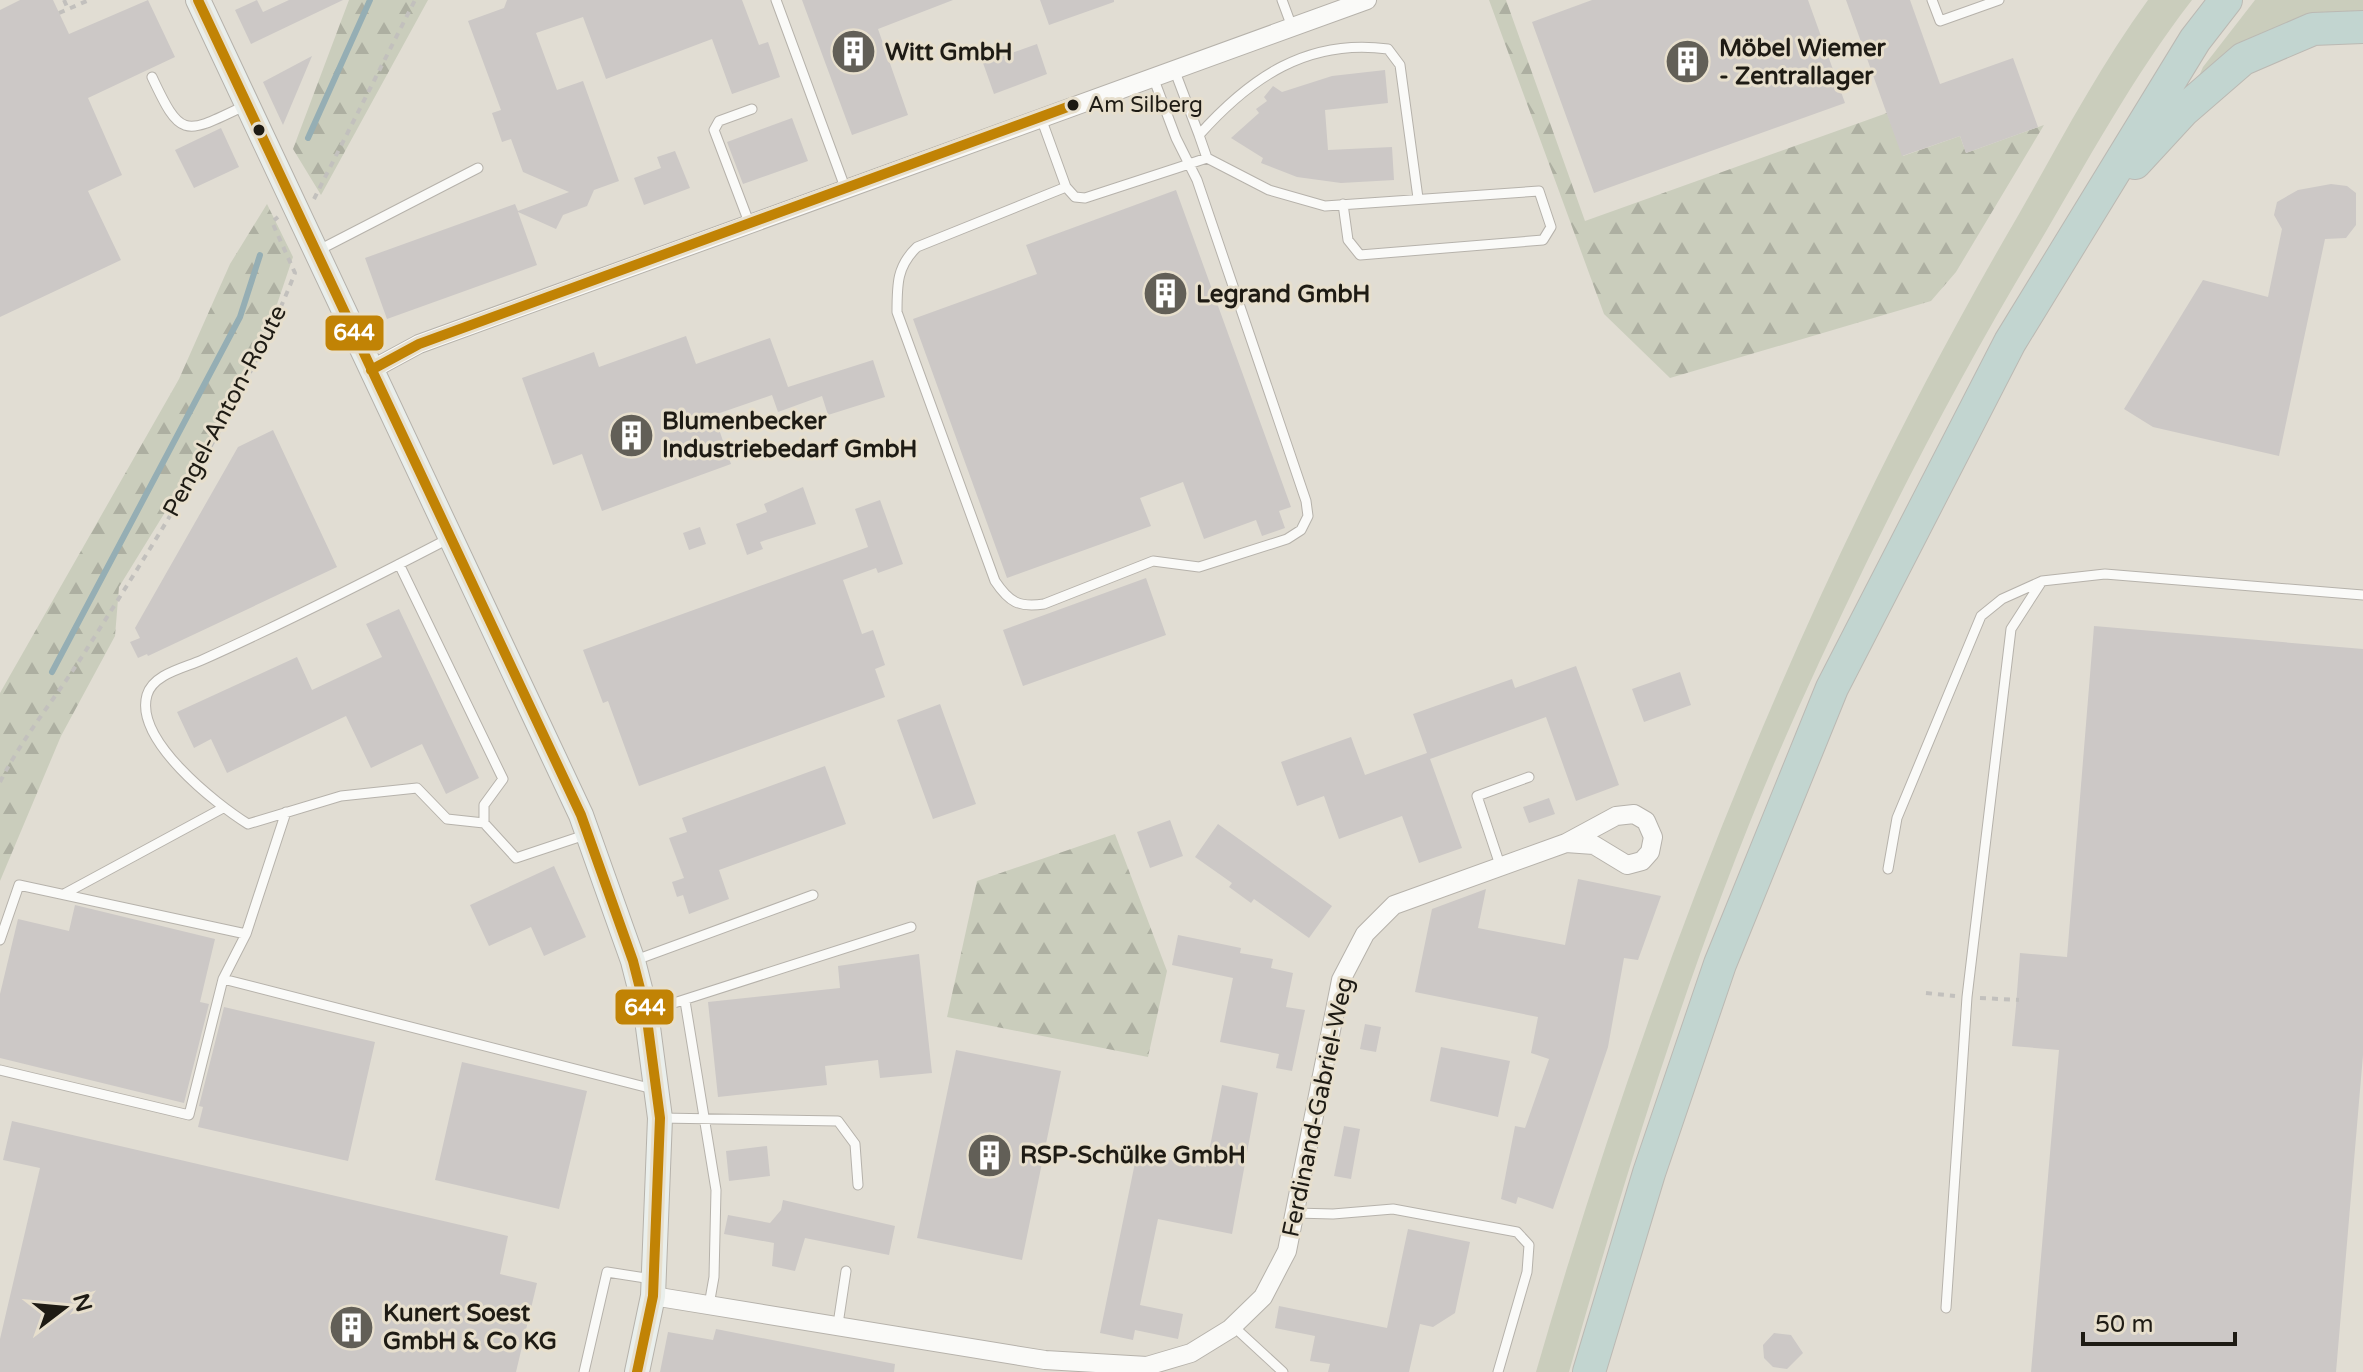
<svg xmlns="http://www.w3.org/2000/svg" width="2363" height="1372" font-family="'Varela Round',sans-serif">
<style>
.green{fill:#cacdbc}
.forest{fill:url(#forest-firs)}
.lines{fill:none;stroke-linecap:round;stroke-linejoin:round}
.stream{stroke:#95aeb4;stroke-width:6}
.building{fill:#ccc8c6}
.lane-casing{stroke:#b6b2ab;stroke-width:11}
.street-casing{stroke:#b6b2ab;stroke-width:20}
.secondary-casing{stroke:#b6b2ab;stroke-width:26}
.highway-casing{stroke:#bbb9b3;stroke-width:34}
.path{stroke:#c2c0bd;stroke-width:4;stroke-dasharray:6 6;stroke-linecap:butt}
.lane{stroke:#fafaf8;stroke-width:9}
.street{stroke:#fafaf8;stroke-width:18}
.secondary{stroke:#eaefec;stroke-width:24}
.highway{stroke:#c2d5d0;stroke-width:32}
.bus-1-casing{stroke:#e7dfcd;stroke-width:16}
.bus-1{stroke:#c18305;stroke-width:10}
.bus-dot{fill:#1e1b14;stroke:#e7dfcd;stroke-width:3}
.labels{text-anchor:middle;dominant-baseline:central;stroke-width:6;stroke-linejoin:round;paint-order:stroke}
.bus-label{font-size:22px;fill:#1e1b14;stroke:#e7dfcd;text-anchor:start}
.poi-label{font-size:24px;font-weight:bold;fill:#1e1b14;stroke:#e7dfcd;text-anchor:start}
.street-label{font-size:24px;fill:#1e1b14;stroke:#e7dfcd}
.line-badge{stroke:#e7dfcd;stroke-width:3}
.badge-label{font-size:22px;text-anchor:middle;font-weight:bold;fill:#fff}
</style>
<defs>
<pattern id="forest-firs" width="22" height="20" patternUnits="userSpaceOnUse" patternTransform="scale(2)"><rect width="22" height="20" fill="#cacdbc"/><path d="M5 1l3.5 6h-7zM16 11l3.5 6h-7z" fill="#adafa1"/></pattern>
</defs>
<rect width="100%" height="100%" fill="#e1ddd3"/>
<path class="green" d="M2148,0h44c-59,76 -105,162 -154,245 -90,150 -169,306 -241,466 -95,212 -164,438 -228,661h-33c116,-402 271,-796 483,-1158 41,-72 80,-147 129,-214z
M2255,0h108v16l-167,67 7,-16z"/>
<path class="forest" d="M349,0h79l-107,195 -28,-46z
M1489,0h17l79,221 302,-108 16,43 57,-20 6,17 78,-28 -88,147 -25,29 -261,77 -66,-64z
M267,204l26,53 -23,68 -39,80 -112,182 -4,49 -54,100 -61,145v-188l179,-314 51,-115z
M1115,834l52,137 -19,86 -201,-40 30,-136z"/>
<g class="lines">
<path class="stream" d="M308,138l62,-138
M52,672l188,-355 20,-62"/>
</g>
<path class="building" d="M20,0h33l16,34 79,-34 27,57 -87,41 34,77 -34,16 33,69 -121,57v-307z
M257,0l6,12 26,-12h54l-92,44 -16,-34z
M507,0h235l17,45 9,-3 12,35 -48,17 -20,-55 -106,40 -23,-62 -47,16 21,57 26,-9 36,100 -25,9 -7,16 -24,9 -7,14 -38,-17 19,53 -150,54 -22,-61 150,-54 3,7 51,-19 -46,-20 -12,-33 -9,3 -10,-29 9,-3 -33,-89 36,-13z
M802,0h151l-75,29 30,86 -56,20z
M1040,0h74v2l-65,23z
M1592,0h216l37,103 -251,90 -62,-171z
M1846,0h64l30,84 73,-26 25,69 -72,26 -6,-17 -58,20z
M1037,44l10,30 -53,20 -11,-31z
M312,56l-29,69 -20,-43z
M1385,70l3,33 -63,7 3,40 64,-3 2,33 -53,3 -44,-6 -36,-14 2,-5 -32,-20 28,-25 -3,-4 11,-8 -3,-4 9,-11 9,6 50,-16z
M792,118l16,43 -65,23 -16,-42z
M221,128l18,39 -45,21 -19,-38z
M675,151l15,37 -46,17 -10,-27 27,-10 -4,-11z
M2331,184l16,2 9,7v32l-10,13 -21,1 -46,217 -126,-29 -29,-18 79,-129 65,17 14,-68 -8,-14 3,-13 21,-12z
M1176,190l115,317 -12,4 6,17 -23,8 -6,-16 -52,19 -21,-57 -43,16 11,28 -144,52 -94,-259 124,-45 -11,-29z
M686,336l10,28 74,-26 18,49 85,-27 12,37 -57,18 -6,-19 -44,16 -6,-17 -58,20 17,49 -129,47 -20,-57 -29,11 -31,-87 72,-26 5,15z
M273,430l64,137 -189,89 -1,-2 -9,4 -8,-16 10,-4 -5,-10 103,-181z
M803,487l13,37 -56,18 3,7 -16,6 -11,-31 31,-12 -3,-8z
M880,500l23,64 -25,9 -2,-5 -33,12 19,54 11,-4 12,35 -10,4 10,28 -246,89 -31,-85 -5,2 -20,-53 285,-103 -13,-38z
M700,527l6,17 -17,6 -6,-17z
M1146,578l20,57 -143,51 -20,-56z
M399,609l80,169 -33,16 -24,-50 -51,24 -25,-52 -119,57 -16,-34 -17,9 -17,-36 120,-55 15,33 70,-33 -16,-33z
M2094,626l269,23v406l-27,317h-305l28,-322 -47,-4 4,-40 4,-53 47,4z
M1576,666l43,119 -43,16 -30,-84 -116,42 32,89 -43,15 -17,-47 -63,23 -15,-43 -27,10 -16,-44 70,-25 14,38 62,-22 -14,-39 99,-35 3,9z
M1680,672l11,33 -47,17 -12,-33z
M940,704l36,100 -43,15 -36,-99z
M825,766l21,58 -127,46 10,29 -40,15 -6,-19 -6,2 -5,-15 12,-4 -15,-40 18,-6 -5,-14z
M1549,798l6,16 -26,9 -6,-16z
M1170,820l13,36 -33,12 -13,-36z
M1218,824l114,82 -23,32 -55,-39 -3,4 -22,-16 3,-4 -37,-26z
M554,866l32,71 -42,19 -13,-29 -42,19 -19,-41z
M1578,879l83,17 -23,64 -14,-2 -16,89 -55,162 -35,-12 -2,7 -15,-5 14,-73 10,2 24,-69 -18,-6 7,-36 -123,-25 17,-83 54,-20 -8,39 87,17z
M75,905l140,34 -15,63 9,2 -25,99 -184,-45v-64l18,-75 51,12z
M1178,935l63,13 -1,5 33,6 -2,9 22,5 -7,34 19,3 -13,61 -16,-3 3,-14 -59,-12 13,-64 -61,-13z
M919,954l13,119 -52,5 -2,-18 -53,6 2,19 -109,12 -10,-95 132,-14 -2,-22z
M224,1007l151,35 -27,119 -150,-34 5,-20 -4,-1z
M1365,1024l16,3 -5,25 -16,-3z
M1441,1047l69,14 -12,56 -68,-16z
M956,1050l105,21 -39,189 -105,-22z
M462,1062l125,29 -28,118 -124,-29z
M1222,1085l36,8 -26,141 -74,-15 -18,86 43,9 -5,25 -43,-9 -2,10 -33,-7 37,-180 69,14z
M12,1121l496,115 -8,38 37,9 -21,89h-516v-33l40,-171 -37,-8z
M1344,1126l16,3 -9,50 -17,-3z
M767,1146l3,30 -41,5 -3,-30z
M783,1200l112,26 -6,29 -84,-17 -10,33 -23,-5 2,-23 -50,-9 4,-19 42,8 11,-13z
M1408,1229l62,13 -15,71 -22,14 -13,-3 -11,48h-81l2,-8 -20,-3 5,-25 -40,-8 4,-22 108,22z
M716,1329l179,35 -1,8h-234l8,-40 45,8z
M1774,1333l17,2 12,18 -16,16 -14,-2 -9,-9 -1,-13z"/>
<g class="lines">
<defs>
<path id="lane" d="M776,0l70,190
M1282,0l10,27
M1932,0l8,21 59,-21
M1174,69l25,66
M152,77c29,62 32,58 92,29
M1153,77l23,61 21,42 109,321 2,15 -7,14 -14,9 -88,28 -46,-6 -109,43c-25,4 -35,-2 -49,-23l-98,-269c0,-28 0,-46 20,-65l149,-60 9,10 10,1 92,-30 30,-10 62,32 56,16 214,-15 12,36 -8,13 -183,15 -12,-15 -5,-36
M1041,118l25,69
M1207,158l-8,-23c51,-57 108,-97 189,-86l12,16 18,133
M750,225l-36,-95 5,-9 33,-12
M317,251l161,-83
M448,539c-81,42 -163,84 -246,121 -18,8 -49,14 -55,35 -13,45 69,109 101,129l93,-28 76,-8 30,31 37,4 32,35 72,-24
M399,564l104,215 -19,26v18
M1500,865l-23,-69 52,-19
M1888,869l9,-51 84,-202 21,-17 40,-18 63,-7 258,21
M64,894l159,-86
M0,940l19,-55 227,49
M633,961l180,-66
M223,979l430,110
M685,1001l31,189 -2,87 -5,28
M649,1011l262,-84
M0,1070l189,45 34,-136 23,-45 40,-122
M660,1118l178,3 17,23 3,41
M1295,1213l38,1 60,-5 124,23 12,13 -2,27 -29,100
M1946,1308l21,-311 44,-368 31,-48
M838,1324l8,-53
M1233,1326l50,46
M584,1372l23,-100 45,7"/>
<path id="street" d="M371,370l48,-26 948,-344
M653,1296l392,64 102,6 44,-13 39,-24 33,-32 24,-46 54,-271 24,-46 29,-29 172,-62 50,-27 18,-2 12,7 7,16 -3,15 -8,9 -15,4 -33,-20 -28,-2"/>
<path id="secondary" d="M198,0l383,815 52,146 13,51 14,106 -7,178 -16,76"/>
<path id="highway" d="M2135,163l48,-52 60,-52 70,-30 50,-2
M1589,1372l60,-199 71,-209 112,-276 178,-346 185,-302 31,-40"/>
</defs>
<use href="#lane" class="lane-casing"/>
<use href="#street" class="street-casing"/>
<use href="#secondary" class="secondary-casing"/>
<use href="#highway" class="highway-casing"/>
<path class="path" d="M64,0l4,9
M59,13l30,-13
M314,199l101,-199
M0,782c24,-47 55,-83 83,-127 78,-123 158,-247 212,-382l-23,-51 6,-5
M1926,993l29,3
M1980,998l39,2"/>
<use href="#lane" class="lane"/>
<use href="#street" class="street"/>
<use href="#secondary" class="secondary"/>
<use href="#highway" class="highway"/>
<defs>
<path id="bus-1" d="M198,0l383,815 52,146 13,51 14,106 -7,178 -16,76
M371,370l48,-26 654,-239"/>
</defs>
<use href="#bus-1" class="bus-1-casing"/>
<use href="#bus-1" class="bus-1"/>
</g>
<defs>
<symbol id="building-disc" viewBox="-11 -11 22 22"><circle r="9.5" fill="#625f57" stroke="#e7dfcd"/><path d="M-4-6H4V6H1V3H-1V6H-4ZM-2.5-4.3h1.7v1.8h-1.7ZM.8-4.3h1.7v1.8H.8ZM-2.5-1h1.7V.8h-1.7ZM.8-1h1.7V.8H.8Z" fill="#fff"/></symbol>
</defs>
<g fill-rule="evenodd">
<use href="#building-disc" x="828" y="26" width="51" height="51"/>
<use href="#building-disc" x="1662" y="36" width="51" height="51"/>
<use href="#building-disc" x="1140" y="268" width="51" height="51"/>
<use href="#building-disc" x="606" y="410" width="51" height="51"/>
<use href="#building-disc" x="964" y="1130" width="51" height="51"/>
<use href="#building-disc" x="326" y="1302" width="51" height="51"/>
</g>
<g class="bus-dot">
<circle cx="1073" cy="105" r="7"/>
<circle cx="259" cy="130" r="7"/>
</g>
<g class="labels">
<g class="bus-label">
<text x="1088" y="105">Am Silberg</text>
</g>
<g class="poi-label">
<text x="1719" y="48">Möbel Wiemer<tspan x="1719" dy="28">- Zentrallager</tspan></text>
<text x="885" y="52">Witt GmbH</text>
<text x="1196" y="294">Legrand GmbH</text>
<text x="662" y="421">Blumenbecker<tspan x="662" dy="28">Industriebedarf GmbH</tspan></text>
<text x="1020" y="1155">RSP-Schülke GmbH</text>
<text x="383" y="1313">Kunert Soest<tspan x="383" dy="28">GmbH &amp; Co KG</tspan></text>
</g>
<g class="street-label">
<text transform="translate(225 411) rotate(-62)">Pengel-Anton-Route</text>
<text transform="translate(1318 1107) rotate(-78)">Ferdinand-Gabriel-Weg</text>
</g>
</g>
<g class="line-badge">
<rect x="324" y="314" width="61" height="38" rx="8" fill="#c18305"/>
<rect x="614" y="988" width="61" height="38" rx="8" fill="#c18305"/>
</g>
<g class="badge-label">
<text x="354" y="340">644</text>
<text x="645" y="1015">644</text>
</g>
<g transform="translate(64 1308) rotate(74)" stroke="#e7dfcd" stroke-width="6" paint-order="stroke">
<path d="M0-6L14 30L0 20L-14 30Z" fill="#1e1b14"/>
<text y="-12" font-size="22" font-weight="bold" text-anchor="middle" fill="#1e1b14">N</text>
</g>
<path d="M2083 1332v12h152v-12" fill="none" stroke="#1e1b14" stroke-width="4"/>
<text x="2095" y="1332" font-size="24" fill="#1e1b14" stroke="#e7dfcd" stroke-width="6" paint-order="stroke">50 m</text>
</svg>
